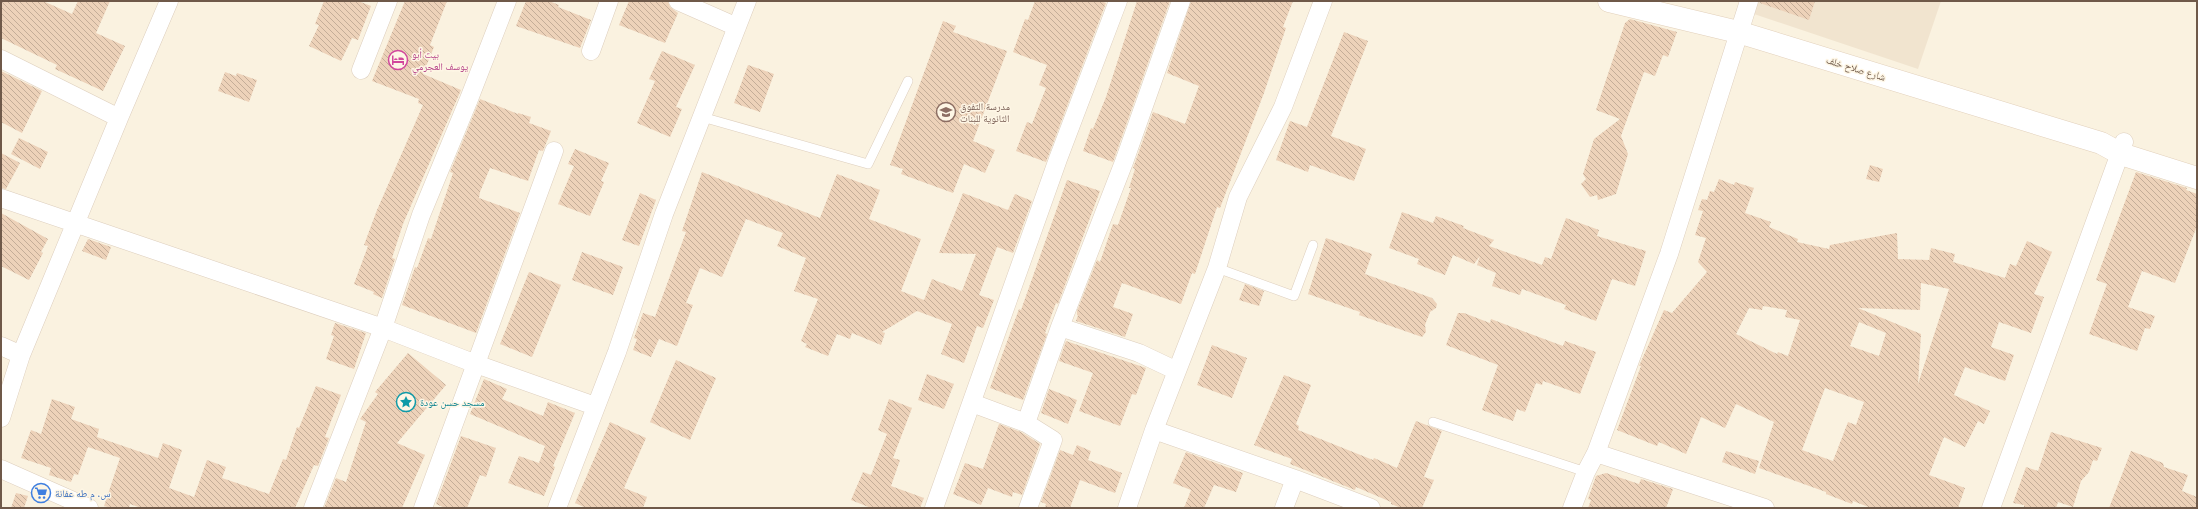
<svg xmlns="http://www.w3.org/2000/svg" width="2198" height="509" font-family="'Noto Sans','Noto Naskh Arabic',sans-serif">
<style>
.residential{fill:#f1e4cf}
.building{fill:url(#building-back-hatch);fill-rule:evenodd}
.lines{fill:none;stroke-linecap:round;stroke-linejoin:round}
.lane-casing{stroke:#ddcebd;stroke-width:10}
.street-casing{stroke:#ddcebd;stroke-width:19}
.secondary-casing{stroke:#e2d0bb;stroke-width:23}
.lane{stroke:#fff;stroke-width:9}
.street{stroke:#fff;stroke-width:18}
.secondary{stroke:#fff;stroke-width:22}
.labels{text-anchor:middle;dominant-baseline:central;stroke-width:3;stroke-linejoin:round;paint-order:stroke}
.hotel-label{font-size:10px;fill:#b23c85;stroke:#fef6e5;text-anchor:start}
.street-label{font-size:10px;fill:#6f5949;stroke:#fef6e5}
.education-label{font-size:10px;fill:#785e54;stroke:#fef6e5;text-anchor:start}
.culture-label{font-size:10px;fill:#0d838f;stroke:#fef6e5;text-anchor:start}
.shop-label{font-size:10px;fill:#366cbe;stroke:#fef6e5;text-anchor:start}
</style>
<defs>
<pattern id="building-back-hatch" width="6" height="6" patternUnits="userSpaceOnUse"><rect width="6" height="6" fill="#edd2b9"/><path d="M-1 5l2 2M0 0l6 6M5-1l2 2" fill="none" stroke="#c4ad98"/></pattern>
</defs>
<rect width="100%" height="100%" fill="#faf2e0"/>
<path class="residential" d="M1752,1h189l-23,68 -170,-57z"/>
<path class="building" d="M1,1h42l29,13 6,-13h32l-14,32 29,13 -22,45 -48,-22 2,-4 -56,-27z
M324,1h34l13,5 -13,34 -6,-2 -11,23 -32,-15 10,-21 -4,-1z
M405,1h42l-17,44 4,2 -11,27 38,16 -58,134 -11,34 3,1 -13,39 -9,-4 1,-2 -20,-8 14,-38 -4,-1 13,-35 46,-105 -5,-2 1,-4 -47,-18z
M526,1h23l10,4 -1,2 33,13 -11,28 -64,-22z
M629,1h39l2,6 8,6 -13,30 -46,-18z
M1035,1h66l5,2 -60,159 -30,-11 11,-29 5,2 14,-36 -7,-3 8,-20 -34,-13 12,-33 3,1z
M1137,1h33l-57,161 -30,-11 8,-23 2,1 13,-32z
M1191,1h102l-10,26 3,1 -22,65 -44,115 -3,-1 -22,67 -3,-1 -11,31 -59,-21 -9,24 20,7 -8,23 -49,-16 2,-6h-1v-4l20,-51 3,2 13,-38 5,1 13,-37h-2l6,-19 -2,-1 20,-56 32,12 14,-38 -32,-13z
M1761,1h54l-6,19 -49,-17z
M1630,19l47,13 -9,25 -5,-2 -8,21 -11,-4 -23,64 7,18 -12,40 -18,6 -1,-5 -7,2 -9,-13 5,-5 -3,-5 11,-35 26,-20 -24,-9 29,-87z
M943,21l13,5 -3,6 54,19 -34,90 22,9 -10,23 -21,-9 -11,29 -52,-19 2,-5 -13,-4z
M1344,32l24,9 -37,95 35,13 -12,32 -44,-16 -2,7 -32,-12 14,-39 17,6z
M662,51l33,14 -19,42 6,2 -12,28 -33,-14 18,-42 -6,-2z
M748,65l26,9 -14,38 -26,-9z
M1,71l41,20 -20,42 -21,-11z
M225,72l11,4 1,-3 20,7 -8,22 -31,-11z
M480,99l38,15v-1l13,4 -2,6 22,8 -8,20 -4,-1 -11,31 -38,-13 -10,24 -1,6 41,15 -44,120 -74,-28 13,-38 2,1 11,-30 3,1 22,-66 -3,-1z
M19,138l29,14 -8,17 -29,-15z
M575,149l34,14 -8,18 3,1 -14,34 -32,-12 16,-38 -6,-2z
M1,153l19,10 -14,26 -5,-1z
M1870,165l13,4 -4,13 -13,-3z
M702,172l118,46 17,-44 43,16 -11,29 52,20 -20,52 23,9 8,-21 30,12 14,-37 -37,-1 24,-60 45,17 7,-16 17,7 -19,52 -16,-6 -18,48 15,5 -11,28 -6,-2 -13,37 -23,-9 11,-30 -35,-13 -35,21 3,1 -4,12 -29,-12 -2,6 -13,-5 -9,22 -23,-9 2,-3 -6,-3 17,-42 -24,-8 12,-33 -29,-12 6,-13 -37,-14 -24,58 -22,-9 -14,35 7,2 -16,41 -18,-7 -8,18 -18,-7 4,-11 -3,-1 9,-25 12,4 31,-85 -4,-1z
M2136,172l51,16 -1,2 11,4v32l-22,57 -33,-12 -14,36 27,9 -5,13 -5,-1 -8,23 -48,-17 18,-50 -11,-4z
M1719,179l15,6 1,-3 19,6 -9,25 26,9 -2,5 29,12 -1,3 32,7 1,-4 67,-12 1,26 31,1 2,-12 24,6 -2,8 52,16 5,-14 6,2 11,-25 25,11 -18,42 10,3 -13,36 -32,-11 -8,25 23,8 -9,26 -40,-14 -11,28 36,16 -6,13 -6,-3 -13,26 -21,-10 -15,38 36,13 -7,20h-87l-18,-7 -1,3 -26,-10v-2l-67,-24 15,-46 -38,-18 -11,24 -24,-11 -15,37 -27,-12 -2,4 -40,-16 24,-64h-2l25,-56 8,3 35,-41 -9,-10 8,-24 -11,-3 8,-24 -5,-1 4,-11 5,1 3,-9 4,1zM1921,283l28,6 -31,95 3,-50 -63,-26 62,2zM1763,306l24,4 -2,7 15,3 -12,36 -10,-4 -1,2 -41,-20 13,-26 13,2zM1859,322l27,11 -7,23 -29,-10zM1825,388l39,14 -8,23 -8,-3 -15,39 -31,-11z
M1067,180l33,11 -42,113 -2,-1 -11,30 2,1 -24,66 -33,-12 29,-79 2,1z
M640,193l16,7 -17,46 -17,-6z
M1402,212l31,11 3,-7 28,10 -1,2 31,12 -5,6 53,19 3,-8 6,2 15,-41 33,12 -2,6 49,15 -11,35 -23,-7 -16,42 -32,-12 2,-4 -44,-16 -2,6 -28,-9 4,-13 -19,-8 3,-9 -6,8 -21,-9 -8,20 -28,-11 2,-5 -30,-11z
M1,213l47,26 -7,13 2,1 -14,27 -28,-14z
M1326,238l46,16 -7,20 67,24 5,6 -1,4 -6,4 -5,13 1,7 -4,5 -63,-22 1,-3 -52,-18z
M88,239l23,8 -5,13 -24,-9z
M582,252l41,15 -10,28 -41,-15z
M529,272l32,13 -29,72 -32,-13z
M1245,284l19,7 -5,15 -20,-6z
M1458,313h6l26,10 1,-4 72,27 2,-5 31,11 -16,42 -37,-13 -1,4 -6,-2 -11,29 -8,-3 -4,12 -31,-11 16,-45 -52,-20z
M335,323l31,10 -12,36 -28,-10 8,-23 -3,-1z
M1066,341l80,27 -10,27 -4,-1 -12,32 -41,-15 14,-38 -34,-12z
M1212,345l35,13 -15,40 -35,-13z
M408,353l38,32 -49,58 28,12 -23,53h-78l12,-30 10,4 20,-60 -6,-3 18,-25 -3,-2z
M676,360l40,18 -26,62 -40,-18z
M927,374l27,10 -10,25 -26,-9z
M1284,375l27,10 -15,39 3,2 -1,4 75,30 1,-2 23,10 19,-47 26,10 -18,46 10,3 -12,28h-21l-10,-4v-2l-35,-15 -1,3 -65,-26 2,-5 -38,-14z
M484,379l23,10 -5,10 41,17 5,-14 27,11 -22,53 2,1 -11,29 -36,-13 11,-27 20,7 6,-17 -75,-32z
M316,386l25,9 -16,42 4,1 -11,28 -4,-1 -19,43h-154l-11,-4 -1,4h-18l-7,-2 16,-48 -32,-11 -10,28 -4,-1 -3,8 -22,-7 2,-7 -30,-10 10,-28 10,4 11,-35 23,8 -4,12 28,10 -2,8 61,21 5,-15 19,7 -13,38 25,9 13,-37 19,7 -4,11 47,16 14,-35 3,1 11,-33 2,1z
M1049,389l28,11 -9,24 -27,-11z
M889,399l23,9 -19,50 7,2 -9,26 33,12 -4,10h-49l-20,-8 12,-28 8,3 16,-41 -9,-4z
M610,422l36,16 -22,50 23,9 -4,11h-57l-11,-5z
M999,424l22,8 19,12 -18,51 -9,-3 -1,5 -24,-9 -7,17 -28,-11 12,-31 18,6z
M2051,432l51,16 -5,13 -4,-1 -4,12 -8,9 -8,26 -15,-5 -2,6h-32v-3l-11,-2 13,-36 12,4z
M461,436l35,12 -10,29 -6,-2 -13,33h-22l-9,-4z
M1077,445l14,6 -3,9 34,13 -7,20 -35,-13 -10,28h-25l1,-4 -5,-2 19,-52 13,5z
M1726,451l33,10 -4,13 -33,-12z
M2131,451l32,12 1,4 24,8 -6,16 15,6v11h-88z
M1186,452l57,21 -7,19 -22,-7 -10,23h-20l7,-18 -18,-7z
M1606,473l33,11 2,-5 32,10 -7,19h-78l3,-8 -3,-1 8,-23z
M16,493l12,3 -4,12h-13z"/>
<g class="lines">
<defs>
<path id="lane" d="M702,117l166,47 40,-83
M1217,268l77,28 19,-51
M1433,422l153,50"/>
<path id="street" d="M678,1l59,26
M591,51l18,-50
M1,59l118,59 50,-117
M361,70l27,-69
M1,198l382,130 93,36 119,42
M1060,327l79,26 38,18
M1,346l20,9
M972,403l54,20 27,17 -25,68
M1,418l20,-63 98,-237
M1026,423l34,-96 64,-165 57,-161
M1154,430l141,49 76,29
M1596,453l169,55
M1,469l88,39
M313,508l70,-180 38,-113 48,-116 38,-98
M423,508l131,-357
M557,508l60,-156 47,-138 83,-213
M934,508l124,-349 60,-158
M1127,508l27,-78 63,-162 21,-71 45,-90 40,-106
M1284,508l11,-29
M1572,508l14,-36 10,-19 73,-199 80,-253
M1991,508l133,-366"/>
<path id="secondary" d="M1609,1l129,31 363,111 20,11 76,24"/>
</defs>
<use href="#lane" class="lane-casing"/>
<use href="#street" class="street-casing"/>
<use href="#secondary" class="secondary-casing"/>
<use href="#lane" class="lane"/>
<use href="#street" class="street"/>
<use href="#secondary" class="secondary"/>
</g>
<defs>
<symbol id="hotel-ring" viewBox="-11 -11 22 22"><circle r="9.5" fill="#fef6e5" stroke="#d1479c" stroke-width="1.5"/><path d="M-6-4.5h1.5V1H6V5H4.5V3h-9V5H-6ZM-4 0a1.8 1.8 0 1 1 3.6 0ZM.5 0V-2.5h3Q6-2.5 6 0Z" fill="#d1479c"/></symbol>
<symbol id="school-ring" viewBox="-11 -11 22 22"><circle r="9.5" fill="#fef6e5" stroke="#8d6e63" stroke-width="1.5"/><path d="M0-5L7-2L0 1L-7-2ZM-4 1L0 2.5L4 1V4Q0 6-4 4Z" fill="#8d6e63"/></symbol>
<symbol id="sight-ring" viewBox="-11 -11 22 22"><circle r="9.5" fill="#fef6e5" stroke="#0f9aa8" stroke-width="1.5"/><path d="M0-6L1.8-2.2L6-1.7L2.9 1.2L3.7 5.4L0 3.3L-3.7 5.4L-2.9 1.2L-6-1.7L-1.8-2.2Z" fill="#0f9aa8"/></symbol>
<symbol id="supermarket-ring" viewBox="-11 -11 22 22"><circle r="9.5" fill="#fef6e5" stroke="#3f7fe0" stroke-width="1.5"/><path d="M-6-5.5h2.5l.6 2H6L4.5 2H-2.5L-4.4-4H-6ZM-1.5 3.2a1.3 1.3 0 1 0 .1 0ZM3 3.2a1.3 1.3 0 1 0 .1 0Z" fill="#3f7fe0"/></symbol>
</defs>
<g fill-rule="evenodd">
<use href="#hotel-ring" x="387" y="49" width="22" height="22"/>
<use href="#school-ring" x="935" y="101" width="22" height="22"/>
<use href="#sight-ring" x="395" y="391" width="22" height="22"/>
<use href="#supermarket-ring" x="30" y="482" width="22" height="22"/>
</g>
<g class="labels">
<g class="hotel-label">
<text x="412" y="54">بيت أبو<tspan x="412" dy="12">يوسف العجرمي</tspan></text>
</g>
<g class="street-label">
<text transform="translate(1856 68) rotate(17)">شارع صلاح خلف</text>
</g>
<g class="education-label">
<text x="960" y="106">مدرسة التفوق<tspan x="960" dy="12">الثانوية للبنات</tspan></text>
</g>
<g class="culture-label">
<text x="420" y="402">مسجد حسن عودة</text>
</g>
<g class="shop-label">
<text x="55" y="493">س. م طه عفانة</text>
</g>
</g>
<rect width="2198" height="509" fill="none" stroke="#6f5949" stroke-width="4"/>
</svg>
